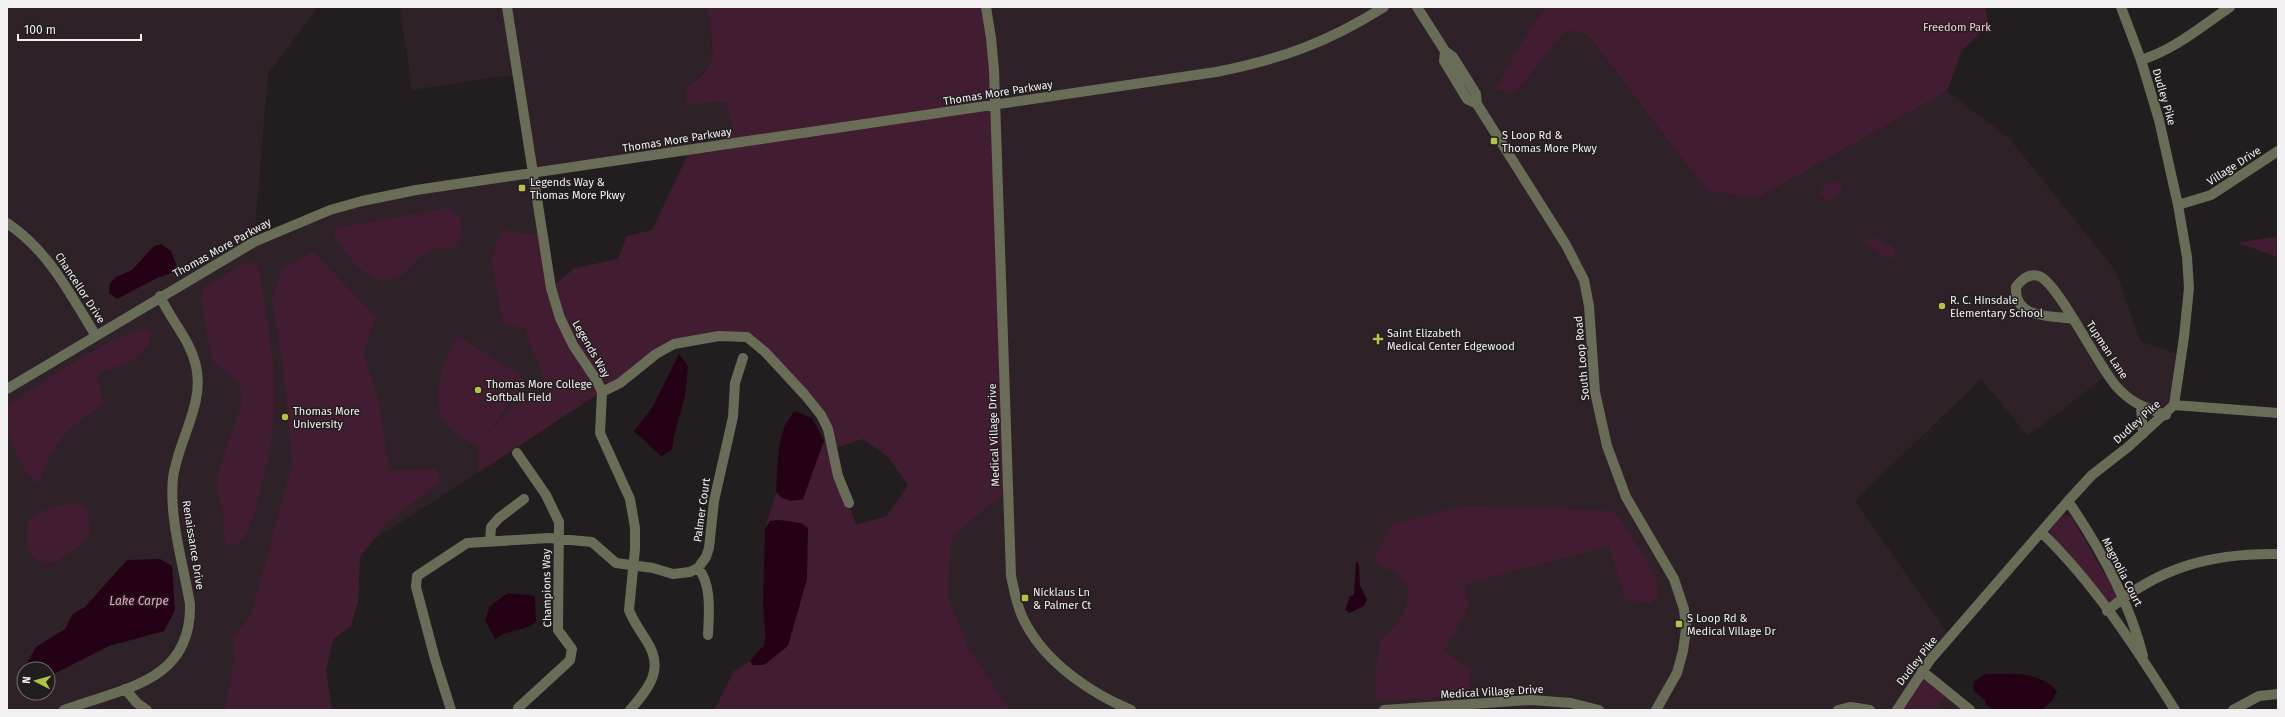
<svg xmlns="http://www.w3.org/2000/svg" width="2285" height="717" font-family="'Fira Sans',sans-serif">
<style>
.built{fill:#2e2228;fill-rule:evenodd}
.green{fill:#421d31}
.water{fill:#250116}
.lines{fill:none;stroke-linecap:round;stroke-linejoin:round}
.minor{stroke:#696c57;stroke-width:10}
.poi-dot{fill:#b5c249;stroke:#221d1f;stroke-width:1.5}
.labels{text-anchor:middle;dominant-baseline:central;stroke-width:3;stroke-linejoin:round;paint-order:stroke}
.park-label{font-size:11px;fill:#fbcce2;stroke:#221d1f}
.street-label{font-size:11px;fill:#f3f0f1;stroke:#221d1f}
.poi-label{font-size:11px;fill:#f3f0f1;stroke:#221d1f;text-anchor:start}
.water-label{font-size:12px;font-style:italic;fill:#f0a4c9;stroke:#221d1f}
</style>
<rect width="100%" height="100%" fill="#221d1f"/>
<path class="built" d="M7,7h311l-50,67 -14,167 76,-31 203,-37 -14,-99 -107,16 -12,-83h307l4,11 1,44 -15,18 -12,8 1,15 39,-1 8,27 -9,16 -191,29 18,114 51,104 -312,202 12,116h-295zM24,669h24v24h-24z
M986,7h580l141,184 51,7 189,-107 62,47 107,133 24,70 42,15 -6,41 -33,37 -2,-27 -34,-32 -79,61 -47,-57 -126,122 96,137 -52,67 4,5h-893l-76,-116 -4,-101z
M1948,692l22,18h-34z"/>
<path class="green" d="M707,7h279l22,482 -56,48 -5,58 22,53 41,62h-296l20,-39 16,-10 14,-16 1,-116 11,-37 7,-60 5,-15 7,-6 17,7 12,23 32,83 30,-7 22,-32 -20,-28 -25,-18 -31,10 -11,-34 -74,-78 -73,7 -195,128 -1,-26c-56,-21 -45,-69 -20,-110l62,39 2,11 -38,52 27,-31 37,-16 -23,-62 -22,-5 -12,-66 11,-28 41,6 8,52 24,-20 43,-9 9,-23 25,-6 38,-80 34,-6 9,-15 -8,-27 -39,2 -1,-16c10,-6 21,-15 26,-26 4,-8 -1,-46 -4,-55z
M1548,7h437l4,18 -27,25 -15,41 -189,107 -51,-7 -120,-157 -21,-4 -51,63 -20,-4 37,-64z
M1836,180l6,4 -1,5 -9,11 -8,-1 -5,-4 6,-10z
M448,208l12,9 2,18 -7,12c-8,1 -20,1 -27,4 -11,6 -14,15 -22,21 -33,24 -54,-12 -72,-35l3,-9z
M2278,236v21l-40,-14z
M1876,237l8,8h9l3,10 -4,3 -9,-2 -16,-12v-4z
M313,252l63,65 -13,37 16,48 10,69 47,-2 5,12 -53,41 -28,35 -2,44 -7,25 -18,13 -7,33 6,38h-107l9,-50 -1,-22 18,-23 41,-150 -9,-97 -11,-71 11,-29z
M248,262l10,2c7,47 19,98 16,146 -1,29 -8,58 -15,86 -5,18 -8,41 -26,50l-8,-4 -2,-28 -6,-23v-15l24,-70 1,-12 -5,-13 -23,-18 -8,-32 -5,-35 3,-9z
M145,327l6,5c0,28 -32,33 -52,41l-1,9 6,20c-5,8 -12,9 -19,15 -22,16 -39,38 -45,64l-4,1 -11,-11 -18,-39v-26l46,-31 60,-35z
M79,503c10,8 12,19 11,31 -11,14 -26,25 -43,30 -4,-2 -9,-3 -12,-6 -10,-9 -10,-29 -5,-40 14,-11 32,-13 49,-15z
M1463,506l138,4 16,4 37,59 5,23 -9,8 -25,-5 -16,-53 -143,38 2,25 -24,42 25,17 2,27 -95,6 -1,-22 5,-39c22,-20 25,-21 29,-51l-10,-14 -21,-10 -4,-6 18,-35z
M2066,515l5,1 43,74 2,7 -8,6 -56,-66 -2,-7 12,-14z
M1922,671l26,21 -12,18h-33l-4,-5z"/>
<path class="water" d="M161,244l10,7 5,13 -2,8 -17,6 -40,21 -8,-6 1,-10 6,-6 16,-7 22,-24z
M679,354l9,12 -3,30 -11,40 -2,14 -11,6 -27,-25 18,-23z
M795,411l17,7 12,23 -21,58c-11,3 -20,2 -27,-7 2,-25 0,-64 19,-81z
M779,520l22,3 7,5 -1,51 -19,67 -24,19h-11l-3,-4 14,-16 1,-11 -2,-30 2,-75 5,-8z
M160,559l12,7 3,44 -11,21 -55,15 -61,31v-8h-24v5l-2,-2 14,-25 29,-18 8,-15 12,-7 42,-47z
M1356,561l3,4 1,20 7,15 -3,6 -14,7 -5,-3 5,-14 4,-1z
M508,593l27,3 1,26c-11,10 -29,7 -41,17l-10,-19 5,-14z
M1986,674c25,0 53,-3 71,17l-4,9 -12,10h-48l-7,-6 -1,-4 -12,-10 1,-9z"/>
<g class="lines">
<path class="minor" d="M507,7l44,281 9,30 13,27 24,36 5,11 -2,41 30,66 5,29v21l-6,61c4,11 11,20 17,30 19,28 4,47 -16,70
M986,7l5,31 3,32 17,506c4,18 7,35 16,50 21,38 65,68 104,84
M1417,7l28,44 8,6 23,37 1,10 89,141 18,35 5,26 6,86 12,54 19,51 48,82 10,30 2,20 -3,22 -6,22 -21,37
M1445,51l-1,10 23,38 10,5
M2141,60c33,-10 61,-34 89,-53
M2178,205l33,-10 67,-44
M7,223c42,28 63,71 89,113
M2073,319c-24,-4 -59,0 -57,-32 5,-7 13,-14 23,-11 19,7 59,90 77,110 16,18 28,21 50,29
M7,389l247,-147 76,-32 32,-9 54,-11 800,-118c65,-13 111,-29 168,-65
M602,392l18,-9 36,-29 18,-10 45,-8 28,1 18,15 40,43 16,20 7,14 10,47 11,27
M2174,405l104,8
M2141,407l2,27
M517,453l29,42 13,27 -1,108 14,19 -2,11 -4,4 -48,44
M2068,501c32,47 61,99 75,155
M2041,532c53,51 95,116 134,178
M490,541l1,-14 8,-9 25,-19
M698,568c14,16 11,46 10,67
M2107,611c52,-44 104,-58 171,-57
M1922,671l48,39
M125,689l12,14 10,7
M64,710c58,-22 128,-27 126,-106 -7,-41 -21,-85 -17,-126 5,-38 32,-74 23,-112 -6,-27 -25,-45 -36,-70
M451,710l-16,-51 -19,-72 1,-11 50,-33 82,-5 43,4 24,21 37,5 20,6 17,-2 8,-4 8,-11 3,-9 5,-47 19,-84 2,-34 8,-25
M1384,710l147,-10 40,3 28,7
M1838,710l12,-3 20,3
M1897,710l33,-50 138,-159 24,-26 36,-28 46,-42 10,-68 5,-49 -2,-31 -9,-52 -19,-85 -18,-60 -20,-53
M2233,710l26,-14 19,-2"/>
</g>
<g class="poi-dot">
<rect x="1490" y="137" width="8" height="8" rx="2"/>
<rect x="518" y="184" width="8" height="8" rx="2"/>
<circle cx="1942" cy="306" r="4"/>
<path d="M1376 333h4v4h4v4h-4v4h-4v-4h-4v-4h4z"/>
<circle cx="478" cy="390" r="4"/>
<circle cx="285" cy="417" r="4"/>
<rect x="1021" y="594" width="8" height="8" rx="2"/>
<rect x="1675" y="620" width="8" height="8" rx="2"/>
</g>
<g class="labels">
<g class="park-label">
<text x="1957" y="27">Freedom Park</text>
</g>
<g class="street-label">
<text transform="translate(998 93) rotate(-9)">Thomas More Parkway</text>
<text transform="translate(2164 97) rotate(74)">Dudley Pike</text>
<text transform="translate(677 140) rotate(-9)">Thomas More Parkway</text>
<text transform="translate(2234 166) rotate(-33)">Village Drive</text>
<text transform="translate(222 248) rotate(-29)">Thomas More Parkway</text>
<text transform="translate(80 288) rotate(57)">Chancellor Drive</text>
<text transform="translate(591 349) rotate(60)">Legends Way</text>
<text transform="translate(2107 350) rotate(57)">Tupman Lane</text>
<text transform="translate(1582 358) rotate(-95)">South Loop Road</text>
<text transform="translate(2137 422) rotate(-42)">Dudley Pike</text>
<text transform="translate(994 435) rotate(-92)">Medical Village Drive</text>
<text transform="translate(702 510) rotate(-82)">Palmer Court</text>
<text transform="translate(193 545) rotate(81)">Renaissance Drive</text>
<text transform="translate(2122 572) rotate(63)">Magnolia Court</text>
<text transform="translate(547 588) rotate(-91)">Champions Way</text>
<text transform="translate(1917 661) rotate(-52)">Dudley Pike</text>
<text transform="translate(1492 692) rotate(-3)">Medical Village Drive</text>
</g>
<g class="poi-label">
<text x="1502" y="135">S Loop Rd &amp;<tspan x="1502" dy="13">Thomas More Pkwy</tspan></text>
<text x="530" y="182">Legends Way &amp;<tspan x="530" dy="13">Thomas More Pkwy</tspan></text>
<text x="1950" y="300">R. C. Hinsdale<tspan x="1950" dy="13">Elementary School</tspan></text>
<text x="1387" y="333">Saint Elizabeth<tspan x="1387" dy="13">Medical Center Edgewood</tspan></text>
<text x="486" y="384">Thomas More College<tspan x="486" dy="13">Softball Field</tspan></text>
<text x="293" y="411">Thomas More<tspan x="293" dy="13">University</tspan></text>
<text x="1033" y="592">Nicklaus Ln<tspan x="1033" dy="13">&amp; Palmer Ct</tspan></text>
<text x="1687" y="618">S Loop Rd &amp;<tspan x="1687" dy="13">Medical Village Dr</tspan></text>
</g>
<g class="water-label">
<text x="139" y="601">Lake Carpe</text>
</g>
</g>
<rect width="2285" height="717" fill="none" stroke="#f3f0f1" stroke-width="16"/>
<g transform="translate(36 681) rotate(276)"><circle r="19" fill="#221d1f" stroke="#767173"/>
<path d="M0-3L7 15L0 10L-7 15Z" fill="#b5c249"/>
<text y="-6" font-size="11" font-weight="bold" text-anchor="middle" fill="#f3f0f1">N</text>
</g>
<path d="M18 34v6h123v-6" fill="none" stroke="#f3f0f1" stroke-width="2"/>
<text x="24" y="34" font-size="12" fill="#f3f0f1" stroke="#221d1f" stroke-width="3" paint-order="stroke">100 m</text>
</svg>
